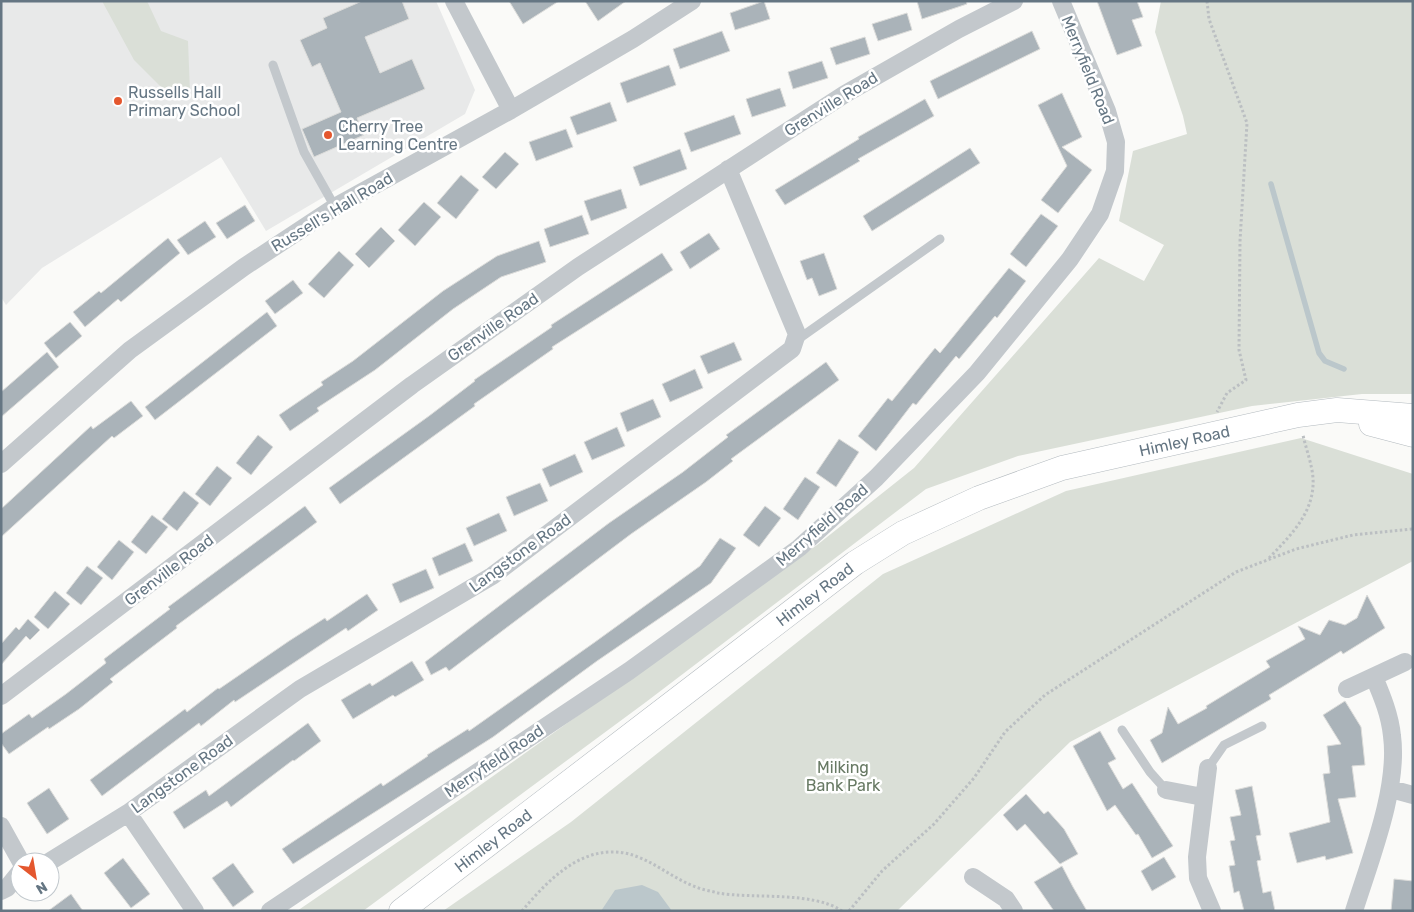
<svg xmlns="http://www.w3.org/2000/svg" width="1414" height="912" font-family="Rubik,sans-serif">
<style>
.built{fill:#e8e9e9}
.green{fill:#dadfd7}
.water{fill:#bbc7cb}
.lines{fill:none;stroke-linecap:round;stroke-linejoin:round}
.stream{stroke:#bbc7cb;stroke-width:5.5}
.building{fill:#aab3b9;stroke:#dcdcda}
.secondary-casing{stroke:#b3babf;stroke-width:25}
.path{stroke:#bbbfc2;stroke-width:3;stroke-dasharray:2.5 2.5;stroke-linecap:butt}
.service{stroke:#c3c8cc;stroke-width:9}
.minor{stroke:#c3c8cc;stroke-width:18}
.secondary{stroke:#fff;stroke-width:24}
.poi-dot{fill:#e4572e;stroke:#fff;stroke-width:2}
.labels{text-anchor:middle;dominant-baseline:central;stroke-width:5;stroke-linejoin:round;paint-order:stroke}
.street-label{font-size:16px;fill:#657683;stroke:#fff}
.poi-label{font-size:16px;fill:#657683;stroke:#fff;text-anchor:start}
.park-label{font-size:16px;fill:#687a64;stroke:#fff}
</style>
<rect width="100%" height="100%" fill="#fafaf8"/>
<path class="built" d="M1,1h435l39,89 -10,24 -199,117 -45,-74 -179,111 -36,37 -5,-8z"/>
<path class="green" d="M102,1h45l14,30 27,10 2,51 -17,7 -39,-39z
M1161,1h252v393h-51l-110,12 -234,50 -92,33 -280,213 -283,209h-66l168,-115 352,-251 97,-77 185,-210 45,23 20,-36 -45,-24 14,-70 54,-17 -4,-18 -28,-84z
M1301,438l112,36v87l-343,181 -173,169h-454l128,-89 312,-248 183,-83z"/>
<path class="water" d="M642,885l16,7 14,19h-71l14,-21z"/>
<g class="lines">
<path class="stream" d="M1271,184l48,169 6,8 19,8"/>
</g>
<path class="building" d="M362,1h40l7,18 -44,18 15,36 32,-14 13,30 -68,29 7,17 -50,22 -12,-28 39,-17 -21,-49 -8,4 -12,-27 27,-12 -4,-10z
M509,1h50l-36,23z
M585,1h41l-28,20z
M764,1l6,18 -35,11 -5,-17z
M917,1h49l1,3 -45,15z
M1097,1h40l6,16 -11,3 10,26 -25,9z
M907,13l5,17 -34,11 -6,-17z
M722,31l8,20 -50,18 -7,-20z
M1032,31l8,18 -102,50 -8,-18z
M865,37l5,17 -34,11 -6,-17z
M822,61l6,17 -35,11 -5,-17z
M669,65l7,20 -49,18 -7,-20z
M780,88l6,18 -34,11 -6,-18z
M1062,93l20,44 -20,10 30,23 -34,43 -17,-13 26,-34 -29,-61z
M925,99l9,17 -76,43 2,2 -75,44 -10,-15 84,-51 -1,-2z
M610,102l7,19 -40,14 -7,-18z
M734,115l7,19 -50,18 -7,-19z
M566,129l7,18 -37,14 -7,-19z
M970,148l10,15 -108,68 -9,-15z
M680,149l7,20 -47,17 -7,-19z
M505,152l14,12 -23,25 -14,-12z
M461,175l18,15 -23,29 -19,-16z
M621,189l6,19 -36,13 -7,-20z
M424,202l17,15 -26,29 -17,-16z
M245,205l10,16 -28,18 -11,-16z
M1041,214l17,12 -32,41 -16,-13z
M582,215l7,19 -39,13 -6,-18z
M205,221l11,16 -28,18 -11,-15z
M381,227l14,14 -26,27 -14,-14z
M709,233l11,16 -30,20 -10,-17z
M168,238l12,15 -59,49 -3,-3 -33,28 -12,-15 26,-21 2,2z
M539,241l7,21 -45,15 -48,32 -78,61 -58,38 2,3 -29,20 -11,-16 44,-30 -2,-3 32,-21 90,-70 54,-35z
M339,251l15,14 -30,33 -16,-14z
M662,253l11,17 -121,77 1,2 -79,55 1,2 -135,98 -11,-16 100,-72 46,-35 -1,-1 78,-53 -1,-2z
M824,253l13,36 -18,7 -7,-18 -5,2 -7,-19z
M1009,268l17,13 -29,37 -2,-2 -36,43 -3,-3 -40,49 -3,-2 -37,48 -18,-15 30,-38 4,3 43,-53 5,5z
M293,280l10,13 -28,21 -10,-13z
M267,312l10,14 -122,94 -10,-13z
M70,322l12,14 -26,22 -12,-15z
M734,342l8,18 -34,14 -8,-18z
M47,352l12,15 -58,50v-25z
M826,362l13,18 -108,79 2,2 -27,21 -75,52 -182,137 -3,-4 -15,8 -6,-13 184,-139 74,-51 45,-35 -2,-2z
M695,369l8,19 -33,14 -8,-18z
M653,399l8,18 -34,15 -7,-19z
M131,401l12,15 -29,22 -2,-2 -111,101v-28l90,-83 2,3z
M617,427l8,19 -33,14 -8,-18z
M258,435l15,12 -22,28 -15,-12z
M839,439l20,13 -23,35 -20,-14z
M575,454l8,18 -33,15 -8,-18z
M217,466l15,12 -22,28 -15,-12z
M805,477l15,10 -22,33 -15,-11z
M540,483l8,18 -34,15 -8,-19z
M184,491l15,12 -22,28 -15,-12z
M305,506l12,16 -141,104 1,2 -67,51 3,3 -34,27 -30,20 -1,-2 -39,27 -8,-11v-9l28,-20 3,4 34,-24 40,-31 -2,-4 66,-50 -2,-2z
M765,506l16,12 -22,29 -16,-12z
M499,513l8,18 -33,15 -8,-18z
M152,515l16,12 -22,27 -15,-12z
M720,538l16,10 -25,35 -114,78 -104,76 -200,127 -11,-15 99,-66 2,3 45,-30 -1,-1 41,-26 1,2 126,-89 105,-76z
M119,540l15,12 -22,28 -15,-13z
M465,543l8,18 -34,15 -7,-18z
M87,566l16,12 -22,27 -15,-12z
M426,569l8,19 -34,15 -8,-19z
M55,591l15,13 -22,25 -14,-12z
M367,594l11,16 -30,21 -2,-3 -111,74 -1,-2 -33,26 -2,-3 -97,73 -12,-16 95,-71 2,3 31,-24 1,1 70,-48 36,-23 2,3z
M1367,595l18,33 -42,26 -2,-3 -21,13 -51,31 2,4 -109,64 -12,-23 12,-7 6,-26 10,17 29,-16 -1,-2 64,-39 -4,-6 39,-22 -7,-13 22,9 9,-15 16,5 12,-7z
M28,619l12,11 -10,10 -4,-4 -25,29v-21l15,-17 3,3z
M412,661l12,19 -29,17 -2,-2 -40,24 -12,-19 29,-17 2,3z
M1345,701l16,26 4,38 -13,1 4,31 -18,2 15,54 -27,7 -1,-4 -28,7 -8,-30 41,-11 -7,-48 7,-1 -3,-27 14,-2 -18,-29z
M308,723l13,18 -27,20 -1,-1 -62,47 -4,-6 -43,28 -11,-17 33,-22 3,6z
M1100,731l16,28 -8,4 15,26 9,-6 41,63 -21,12 -14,-24 -2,1 -21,-30 -8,6 -34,-65z
M1252,786l9,49 -5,1 5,24 -4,1 6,32 8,-2 4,20h-31l-5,-20 -5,2 -5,-27 6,-1 -5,-24 5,-1 -5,-23 11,-2 -6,-25z
M49,788l20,31 -22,15 -20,-31z
M1026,794l18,20 4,-3 16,18 14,25 -18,10 -35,-40 -8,7 -14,-16z
M1164,857l12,20 -24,14 -11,-20z
M123,858l27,36 -19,14 -27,-35z
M233,863l21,29 -21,15 -21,-29z
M1062,866l11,21 14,24h-33l-20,-29z
M1394,879l19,2v30h-22z
M71,894l12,17h-35z"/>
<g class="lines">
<defs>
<g id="secondary">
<path d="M1371,424l42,11"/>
<path id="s1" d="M401,911l454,-348 48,-30 76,-35 83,-30 236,-53 39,-5 76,6"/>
</g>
</defs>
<use href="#secondary" class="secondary-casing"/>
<path class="path" d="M1207,1l2,18 38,104 -7,118 -1,109 7,30 -19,13 -10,19
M1269,558c22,-23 46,-46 44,-80 -1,-14 -7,-29 -10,-43
M522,911c22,-26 50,-57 87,-59 34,-2 57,24 87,35 7,3 15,4 22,6 35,6 95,-2 124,18
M849,911l33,-40 52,-47 40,-46 31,-46 40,-37 191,-123 60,-23 57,-14 60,-6"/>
<path class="service" d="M273,65l31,87 31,55
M797,340l143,-101
M1122,730l28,42 16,18
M1208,768l16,-23 38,-19"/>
<path class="minor" d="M454,1l57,109
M1,464l129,-114 114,-83 91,-60 176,-97 122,-71 59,-38
M1347,689l58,-27
M1,696l411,-311 166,-118 267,-173 114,-65 55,-28
M1208,768l-11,89 1,21 14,33
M1391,789l22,6
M1166,790l37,7
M128,813l67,98
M1,826l20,36
M49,862l79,-49 172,-124 192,-113 300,-227 5,-15 -69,-165
M973,877l33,22 8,12
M1,891l6,-3 13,-16
M270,911l359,-240 170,-123 77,-70 101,-105 93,-114 30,-45 15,-43 1,-29 -9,-31 -46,-110
M1354,911c16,-51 45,-123 38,-175 -2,-21 -10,-40 -18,-59"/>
<use href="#secondary" class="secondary"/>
</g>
<g class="poi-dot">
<circle cx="118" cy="101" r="5"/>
<circle cx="328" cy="135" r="5"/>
</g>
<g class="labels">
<g class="street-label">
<text transform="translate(1088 70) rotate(68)">Merryfield Road</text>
<text transform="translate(831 104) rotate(-32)">Grenville Road</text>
<text transform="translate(332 212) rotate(-31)">Russell's Hall Road</text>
<text transform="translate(493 327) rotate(-35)">Grenville Road</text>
<text stroke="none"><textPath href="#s1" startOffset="926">Himley Road</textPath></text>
<text transform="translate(822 525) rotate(-41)">Merryfield Road</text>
<text transform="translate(520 553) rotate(-36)">Langstone Road</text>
<text transform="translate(169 570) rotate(-37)">Grenville Road</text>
<text stroke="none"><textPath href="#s1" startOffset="521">Himley Road</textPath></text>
<text transform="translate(494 761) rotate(-34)">Merryfield Road</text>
<text transform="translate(182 774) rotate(-36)">Langstone Road</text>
<text stroke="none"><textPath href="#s1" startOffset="116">Himley Road</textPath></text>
</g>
<g class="poi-label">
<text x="128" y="92">Russells Hall<tspan x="128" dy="18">Primary School</tspan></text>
<text x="338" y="126">Cherry Tree<tspan x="338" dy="18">Learning Centre</tspan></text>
</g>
<g class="park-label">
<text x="843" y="767">Milking<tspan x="843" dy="18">Bank Park</tspan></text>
</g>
</g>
<rect width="1414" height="912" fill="none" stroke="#657683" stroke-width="5"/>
<g transform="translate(35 877) rotate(149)"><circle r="24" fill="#ffffff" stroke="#c1c8cd"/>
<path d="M0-4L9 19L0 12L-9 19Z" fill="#e4572e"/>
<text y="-8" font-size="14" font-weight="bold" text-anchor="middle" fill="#657683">N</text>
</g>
</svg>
